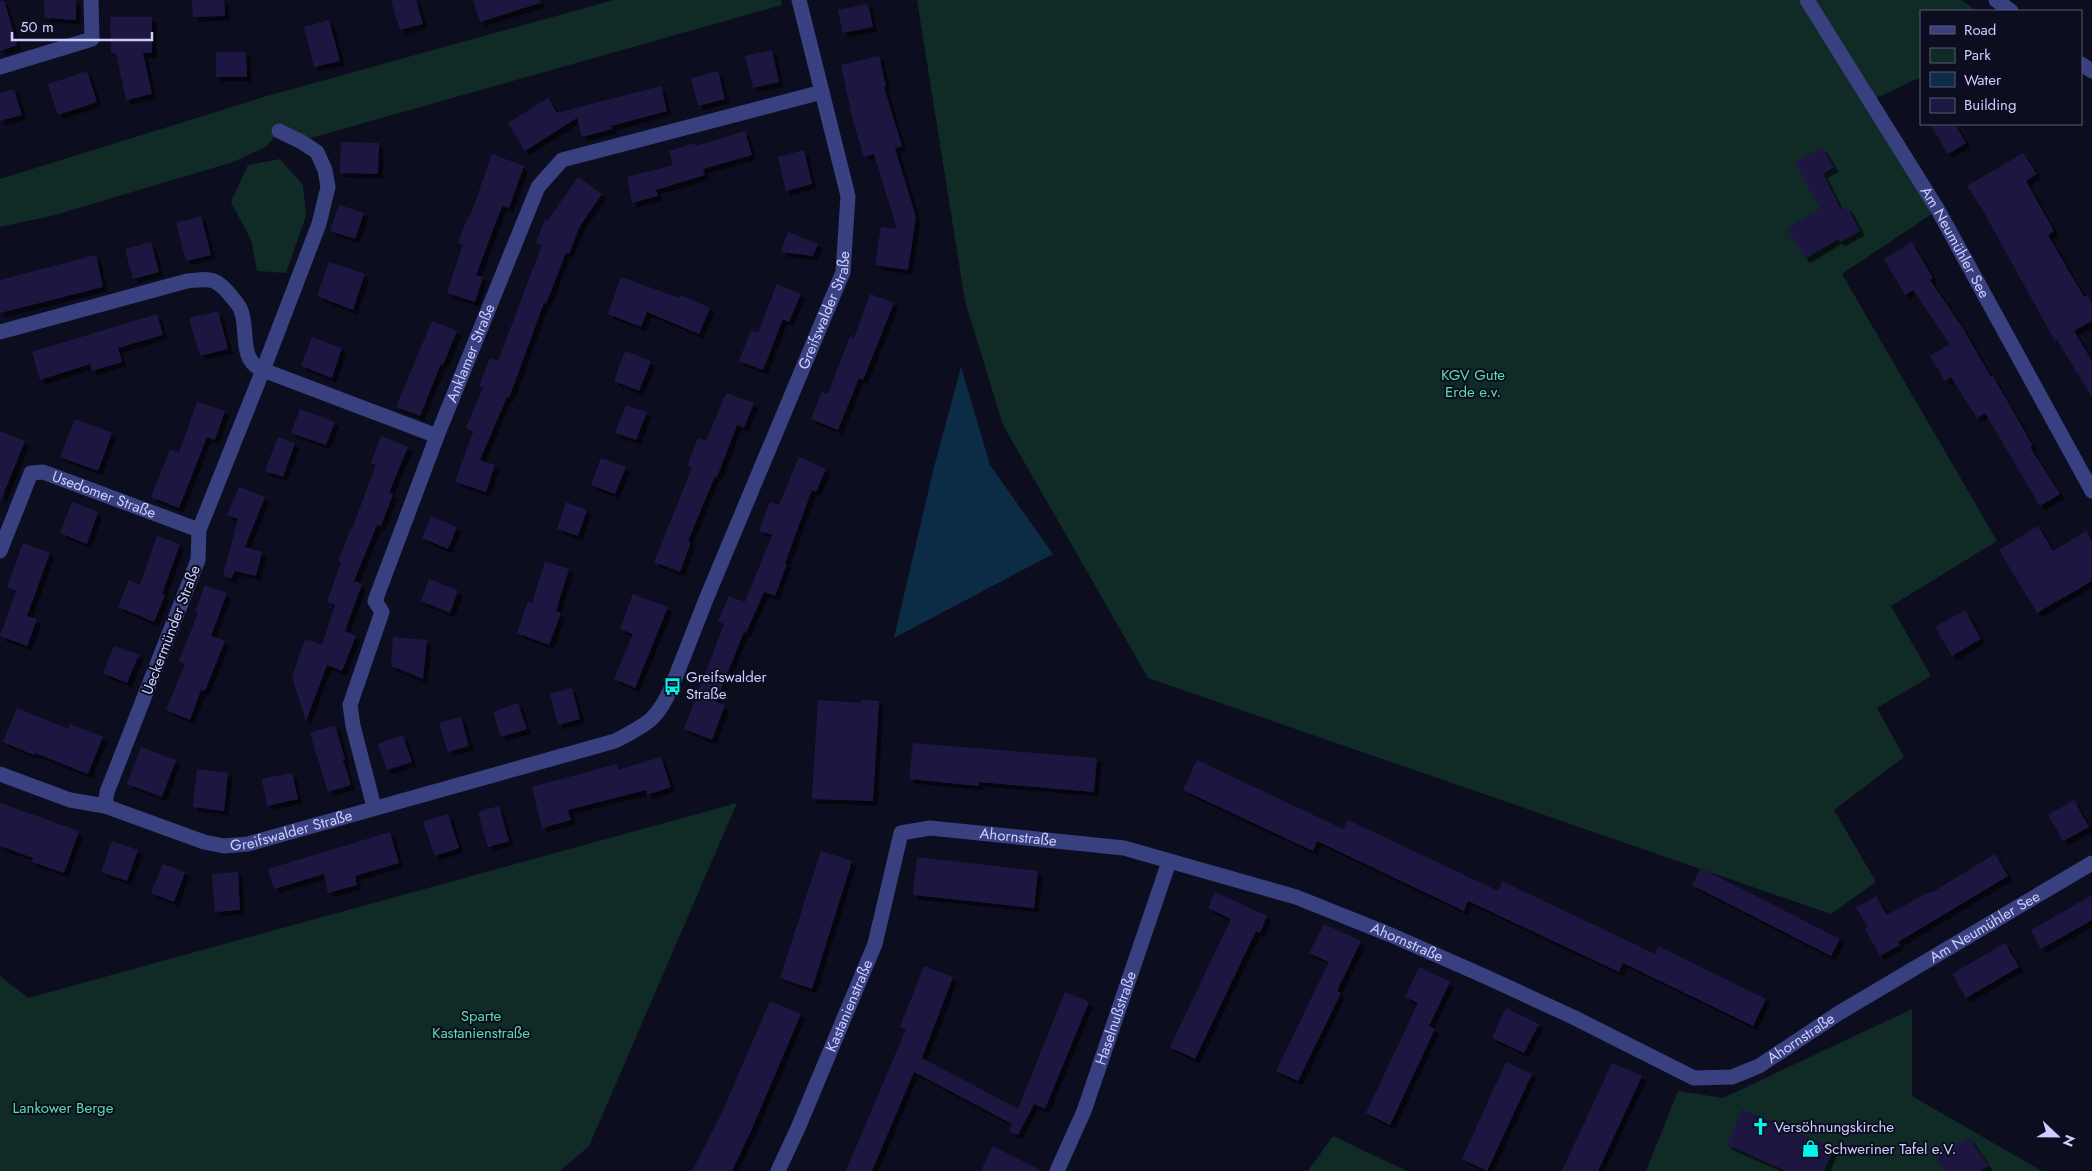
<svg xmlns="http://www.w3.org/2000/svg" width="2092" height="1171" font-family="Jost,sans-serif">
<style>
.green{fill:#102a25}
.water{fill:#0c2b44}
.building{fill:#1b1941;filter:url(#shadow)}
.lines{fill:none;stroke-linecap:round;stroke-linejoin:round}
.minor{stroke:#38407f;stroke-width:15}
.labels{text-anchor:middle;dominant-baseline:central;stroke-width:4;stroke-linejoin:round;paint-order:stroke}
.street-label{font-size:15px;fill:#ccceff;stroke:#0d0d20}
.park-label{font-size:15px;fill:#59dea8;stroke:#0d0d20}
.poi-label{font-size:15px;fill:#ccceff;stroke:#0d0d20;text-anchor:start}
</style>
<defs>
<filter id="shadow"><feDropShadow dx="4.5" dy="4.5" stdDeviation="0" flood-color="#0009"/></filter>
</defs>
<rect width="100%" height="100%" fill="#0d0d20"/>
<path class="green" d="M614,0h167l1,5 -482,136 -21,-10 -13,16 -33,15 -178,53 -55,12v-48l267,-83z
M917,0h1044l16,11h-56v66l-51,24 68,109 -96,64 155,267 -106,65 40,70 -54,32 27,49 -70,53 42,72 -45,32 -683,-236 -145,-253 -38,-124z
M280,159l23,26 3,31 -20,57 -29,-2 -6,-31 -20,-38 17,-37z
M737,803l-148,343 -29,25h-560v-195l28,22z
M1912,1009v87l130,75h-396l32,-80 45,7z
M1333,1136l74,35h-99z"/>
<path class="water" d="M961,367l29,98 63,89 -159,84 39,-167z"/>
<path class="building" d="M4,0l13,45 -17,6v-50z
M44,0h32v20l-31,-2z
M192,0h32l1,16 -32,1z
M391,0h25l7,24 -23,6z
M473,0h67v3l-60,19z
M868,4l5,23 -30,6 -5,-23z
M110,17h42v36h-9l9,41 -26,6 -10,-47h-5z
M329,20l11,41 -26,6 -10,-40z
M772,50l7,32 -26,6 -8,-32z
M216,52h30l1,25h-31z
M879,56l7,30 -2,1 18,59 -7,2 21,69 -8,53 -33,-5 6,-38 16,2 -23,-75 -10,3 -11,-36 -12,-56z
M87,71l10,31 -39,13 -10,-31z
M718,71l7,28 -27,7 -7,-28z
M661,86l6,25 -56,15 1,3 -30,8 -5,-19 -52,33 -17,-28 40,-25 9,15z
M14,89l8,26 -22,6v-28z
M1930,124h25l11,19 -18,11z
M745,131l7,24 -49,14 2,6 -49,15 2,6 -26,7 -5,-26 46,-12 -4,-14 26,-8 1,3z
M341,142l38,1 -1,31 -38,-1z
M1822,147l12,20 -11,7 18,36 6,-4 13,25 -20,11 -2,-3 -33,20 -18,-31 33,-19 -25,-46z
M804,150l8,34 -26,7 -8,-34z
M2023,153l14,21 -11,7 28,50 -6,4 36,62 3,-2 5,8v18l-18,10 18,30v36l-35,-57 -2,1 -74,-134 -14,-21z
M492,154l32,12 -15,42 -7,-2 -26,69 7,2 -8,25 -28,-9 16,-49 -5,-1 10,-26h2z
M578,177l24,17 -22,32 -11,28 -3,-1 -20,51 -2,-1 -35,95 -2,-1 -27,63 15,5 -9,27 -31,-10 18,-50 -7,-4 17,-40 -4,-2 11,-28 8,3 44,-116 -6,-2 9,-24 3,1z
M339,205l25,8 -9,26 -25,-8z
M201,216l10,39 -25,6 -10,-38z
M788,232l30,12 -5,12 -32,-4z
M151,242l8,30 -26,7 -8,-30z
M1912,242l21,36 -3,2 34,50 27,47 2,-1 40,70 -3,1 30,47 -20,12 -55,-93 -8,5 -26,-41 -6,4 -15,-25 20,-12 -37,-54 -8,5 -21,-36z
M96,255l7,32 -103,26v-33z
M329,262l36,12 -12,36 -36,-14z
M621,277l58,21 1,-3 30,13 -11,26 -52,-22 -6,15 -33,-13z
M777,284l24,10 -12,28 -6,-3 -20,51 -24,-9 12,-31 7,3z
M870,294l24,9 -31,77 -4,-2 -21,52 -27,-11 11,-27 6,2 22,-58 4,2z
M218,311l10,38 -28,7 -11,-38z
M157,314l6,21 -45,13 4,14 -30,9 -2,-7 -50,16 -8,-28z
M432,321l25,10 -14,34 -2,-1 -21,52 -24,-9z
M312,337l30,11 -10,30 -31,-12z
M625,351l26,10 -12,30 -25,-10z
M726,393l28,10 -10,25 -7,-3 -20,52 -2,-1 -27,65 3,1 -11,30 -26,-10 38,-94 -5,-2 11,-28 8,3z
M197,402l28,9 -10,29 -8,-3 -28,71 -28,-11 19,-47 9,3z
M626,405l21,7 -11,28 -21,-7z
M300,409l35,13 -9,23 -35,-12z
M75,419l37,14 -14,38 -38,-14z
M0,431l25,10 -24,59h-1z
M381,436l27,11 -19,46 4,1 -12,32 -4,-1 -23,56 8,3 -17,47 11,5 -14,35 -15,-6 -21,56 -14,-44 13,-38 17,6 13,-40 -8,-3 14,-40 -3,-1 13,-32h1l24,-64 -5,-2z
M278,437l17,6 -12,34 -18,-6z
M799,457l27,12 -10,23 -4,-2 -27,73 2,1 -12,32 -11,-4 -18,41 -2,-1 -28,70 9,3 -13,35 -28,-11 40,-105 -6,-3 11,-25 16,6 27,-67 -13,-4 11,-29 9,3z
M601,458l25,9 -11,27 -24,-9z
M239,487l26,10 -20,50 17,5 -6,24 -21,-5 -4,8 -8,-3 15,-57 -11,-4z
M72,502l26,10 -11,32 -27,-11z
M566,502l21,8 -9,26 -21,-7z
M431,516l26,11 -9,22 -26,-11z
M2038,526l15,25 33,-20 6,9v41l-55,32 -38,-63z
M157,536l23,8 -18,50 3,1 -11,27 -36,-15 11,-27 11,5z
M23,543l27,10 -23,63 10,3 -10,27 -27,-10 16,-45 -9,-4z
M545,561l24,8 -13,42 5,2 -12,32 -32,-12 11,-32 4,2z
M429,579l29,12 -8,22 -29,-12z
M205,585l22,8 -16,43 14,5 -20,50 -4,-1 -11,30 -24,-10 19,-46 -6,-3 19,-48 -3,-1z
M633,594l35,13 -33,81 -21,-9 19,-45 -13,-5z
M1965,610l16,29 -29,17 -17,-29z
M393,637l34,3 -4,39 -32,-13z
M114,646l25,9 -12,28 -24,-10z
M572,688l8,31 -22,6 -8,-31z
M818,700l43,3v-3l18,1 -6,100 -61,-2z
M518,703l9,26 -26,8 -8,-25z
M17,708l51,21 2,-5 33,13 -15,37 -53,-21 -1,2 -31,-13z
M461,717l8,29 -21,6 -9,-29z
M335,725l10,34 -2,1 8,25 -23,7 -18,-59z
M403,735l9,27 -25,8 -9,-26z
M913,743l184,15 -3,34 -115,-10v4l-70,-7z
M141,747l35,13 -14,37 -35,-13z
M661,757l10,30 -24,8 -1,-5 -78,20 3,10 -29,8 -10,-41 85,-23 1,6z
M1197,760l146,69 5,-9 150,71 4,-10 153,73 3,-8 108,53 -13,27 -130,-63 -4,9 -151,-71 -4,10 -147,-70 -4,10 -130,-61z
M197,769l31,4 -4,38 -31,-4z
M292,773l6,26 -31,7 -5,-27z
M2074,800l15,27 -26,14 -15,-26z
M0,803l79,28 -15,42 -32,-11 1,-4 -33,-12z
M499,806l10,35 -21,6 -10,-35z
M448,814l11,34 -24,8 -12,-34z
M390,832l9,31 -44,13 2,9 -29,8 -4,-19 -50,15 -6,-20z
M112,841l26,9 -11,31 -26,-9z
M821,851l31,10 -40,128 -32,-11z
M1995,854l13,22 -110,66 2,3 -20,11 -15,-27 3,-2 -12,-19 20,-12 11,19 44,-24v2z
M917,857l121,14 -4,37 -121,-13z
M163,864l22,8 -11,30 -23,-9z
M1701,868l139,71 -9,17 -139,-71z
M238,872l2,38 -25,2 -3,-38z
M1215,892l52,24 -7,17 -4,-2 -61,128 -25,-12 61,-128 -23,-11z
M2092,895v25l-51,29 -10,-19z
M1324,924l37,17 -24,50 4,2 -43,88 -22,-10 53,-109 -20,-9z
M2005,943l14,24 -53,31 -14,-24z
M924,966l29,11 -31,81 96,51 47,-117 24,10 -44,107 -11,-5 -16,31 -9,-4 3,-7 -98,-52 -42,99h-26l60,-142 -6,-2z
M1419,967l31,15 -21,44 6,3 -45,96 -24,-12 52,-110 -13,-6z
M770,1001l31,13 -50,117 -19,40h-40l28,-54z
M1506,1008l33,16 -15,29 -32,-15z
M1506,1062l26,12 -45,97 -25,-12z
M1612,1063l30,13 -44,95h-36z
M1742,1109l92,39 -10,23h-38l-59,-26z
M1969,1137l19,29 -8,5h-36l-8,-13z
M993,1146l49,25h-61z"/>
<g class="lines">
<g class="minor">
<path id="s1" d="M1807,0l131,210 154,281"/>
<path d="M1996,0l15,11"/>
<path d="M2081,64l11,7"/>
<path d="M0,67l92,-28 -1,-39"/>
<path d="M279,131l21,10 17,11 8,18 3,17 -9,37 -56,146 174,66"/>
<path d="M0,332l187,-51c23,-2 28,-5 44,15 3,4 7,8 9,12 10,21 -3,52 23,62l-64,160 -1,30 -91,232 -2,14"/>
<path id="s2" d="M0,551l31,-78 12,-1 156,58"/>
<path id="s3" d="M0,774l70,26 35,6 99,36 20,4 24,-2 367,-103c32,-17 42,-20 57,-55l35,-89 136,-325 5,-76 -49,-196"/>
<path id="s4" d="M374,807l-21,-81 -3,-21 32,-93 -7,-11 62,-165 101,-249 24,-27 260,-68"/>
<path id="s5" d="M778,1171l20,-43 77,-184 26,-111 29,-5 194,20 172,49 95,38 93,41 89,41 121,61 38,-1 27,-11 80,-53 253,-150"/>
<path id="s6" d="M1057,1171l27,-60 85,-249"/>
</g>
</g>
<defs>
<symbol id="bus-bare" viewBox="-9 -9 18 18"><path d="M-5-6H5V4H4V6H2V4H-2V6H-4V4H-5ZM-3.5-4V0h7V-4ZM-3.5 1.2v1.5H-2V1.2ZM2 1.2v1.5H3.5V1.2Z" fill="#02f5e8" stroke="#0d0d20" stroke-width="2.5" paint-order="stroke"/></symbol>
<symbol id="church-bare" viewBox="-9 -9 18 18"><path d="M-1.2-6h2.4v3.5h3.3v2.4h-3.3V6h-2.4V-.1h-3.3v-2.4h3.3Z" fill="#02f5e8" stroke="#0d0d20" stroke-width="2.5" paint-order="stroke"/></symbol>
<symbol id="shop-bare" viewBox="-9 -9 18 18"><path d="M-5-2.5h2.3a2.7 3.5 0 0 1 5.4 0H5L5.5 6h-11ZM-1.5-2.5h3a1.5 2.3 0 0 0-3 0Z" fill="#02f5e8" stroke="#0d0d20" stroke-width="2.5" paint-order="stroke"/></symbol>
</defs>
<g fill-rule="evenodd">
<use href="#bus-bare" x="660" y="674" width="25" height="25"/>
<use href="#church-bare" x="1748" y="1114" width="25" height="25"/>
<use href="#shop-bare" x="1798" y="1136" width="25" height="25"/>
</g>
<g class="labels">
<g class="street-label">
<text stroke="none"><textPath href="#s1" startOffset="284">Am Neumühler See</textPath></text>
<text stroke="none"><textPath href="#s3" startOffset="1129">Greifswalder Straße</textPath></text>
<text stroke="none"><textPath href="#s4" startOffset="482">Anklamer Straße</textPath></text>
<text stroke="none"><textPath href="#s2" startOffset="161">Usedomer Straße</textPath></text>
<text transform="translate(171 630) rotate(-69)">Ueckermünder Straße</text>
<text stroke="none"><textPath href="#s3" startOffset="305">Greifswalder Straße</textPath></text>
<text stroke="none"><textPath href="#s5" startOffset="479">Ahornstraße</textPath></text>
<text stroke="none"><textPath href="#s5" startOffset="1534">Am Neumühler See</textPath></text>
<text stroke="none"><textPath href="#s5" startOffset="884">Ahornstraße</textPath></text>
<text stroke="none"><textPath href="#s5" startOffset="180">Kastanienstraße</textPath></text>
<text stroke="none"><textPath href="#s6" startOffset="164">Haselnußstraße</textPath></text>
<text stroke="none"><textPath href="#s5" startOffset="1319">Ahornstraße</textPath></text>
</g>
<g class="park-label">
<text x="1473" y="375">KGV Gute<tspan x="1473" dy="17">Erde e.v.</tspan></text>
<text x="481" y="1016">Sparte<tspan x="481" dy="17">Kastanienstraße</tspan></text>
<text x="63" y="1108">Lankower Berge</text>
</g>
<g class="poi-label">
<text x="686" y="677">Greifswalder<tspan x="686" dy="17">Straße</tspan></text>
<text x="1774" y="1127">Versöhnungskirche</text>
<text x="1824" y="1149">Schweriner Tafel e.V.</text>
</g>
</g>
<rect x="1920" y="10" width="162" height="115" fill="#0d0d20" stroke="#595a79"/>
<rect x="1930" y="26" width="25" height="8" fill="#38407f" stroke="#595a79"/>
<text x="1964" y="35" font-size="15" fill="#ccceff">Road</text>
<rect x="1930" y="48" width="25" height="15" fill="#102a25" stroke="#595a79"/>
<text x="1964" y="60" font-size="15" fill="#ccceff">Park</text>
<rect x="1930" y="72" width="25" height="15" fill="#0c2b44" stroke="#595a79"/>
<text x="1964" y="85" font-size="15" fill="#ccceff">Water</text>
<rect x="1930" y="98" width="25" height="15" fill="#1b1941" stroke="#595a79"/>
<text x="1964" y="110" font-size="15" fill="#ccceff">Building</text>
<g transform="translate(2057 1136) rotate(112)" stroke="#0d0d20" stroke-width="4" paint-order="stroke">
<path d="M0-4L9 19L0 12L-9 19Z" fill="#ccceff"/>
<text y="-8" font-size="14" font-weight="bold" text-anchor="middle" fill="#ccceff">N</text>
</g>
<path d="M12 32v8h140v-8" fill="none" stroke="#ccceff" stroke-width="2.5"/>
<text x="20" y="32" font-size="15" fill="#ccceff" stroke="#0d0d20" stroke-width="4" paint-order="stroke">50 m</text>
</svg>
